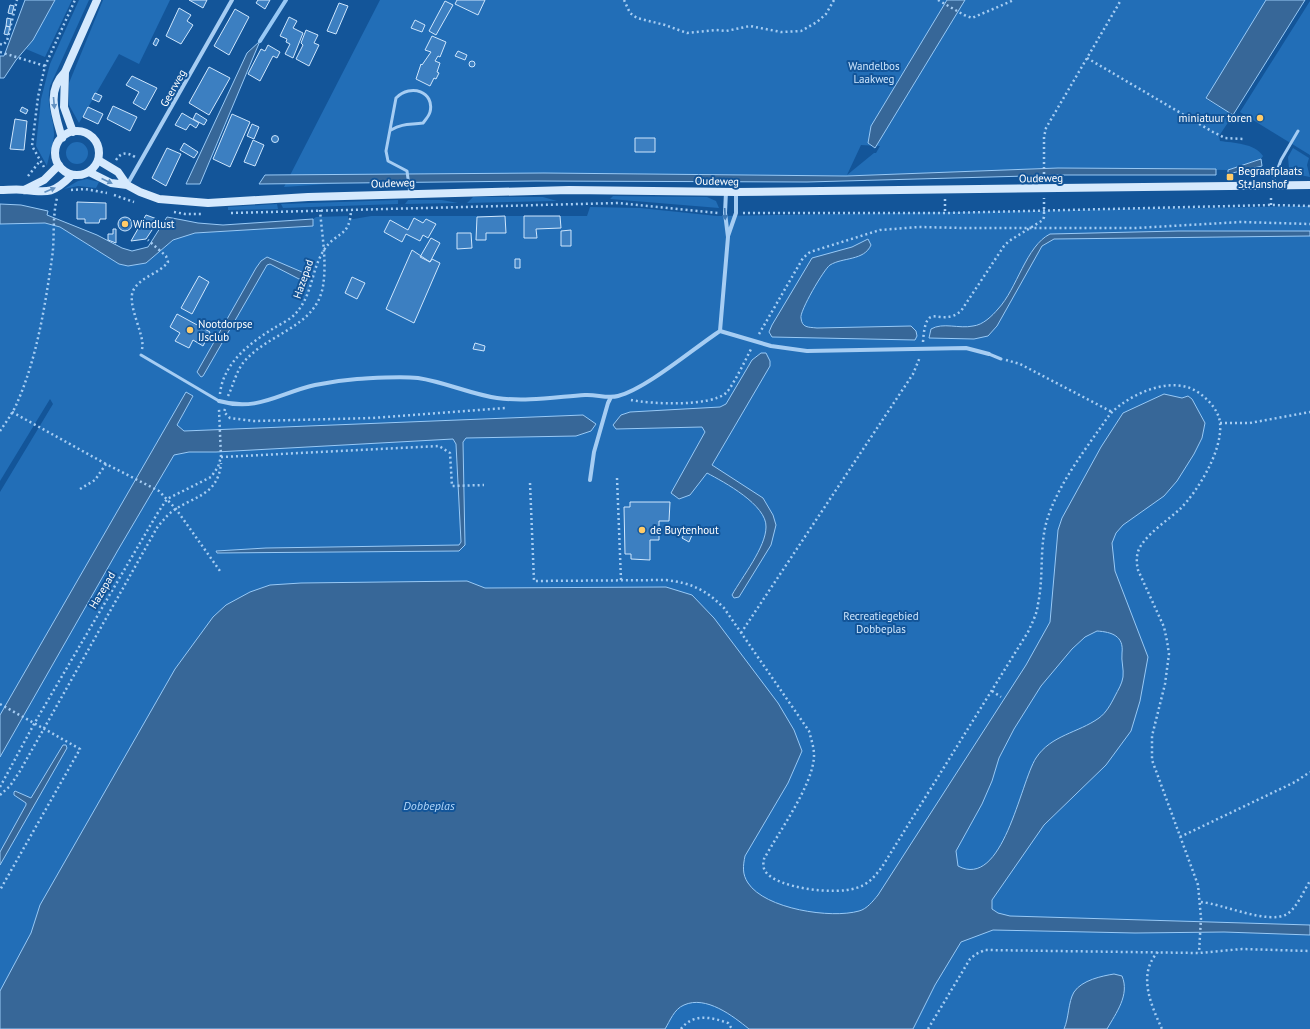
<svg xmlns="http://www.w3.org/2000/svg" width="1310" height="1029" font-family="'PT Sans',sans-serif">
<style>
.green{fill:#226eb7;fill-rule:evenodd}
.water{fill:#376798;stroke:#98c9f6;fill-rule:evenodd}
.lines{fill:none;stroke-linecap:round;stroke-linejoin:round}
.stream{stroke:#98c9f6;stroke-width:4}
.building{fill:#3c7fc1;stroke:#cee6fd}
.path{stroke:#a6cdf3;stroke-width:2.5;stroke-dasharray:2 3;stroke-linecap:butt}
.service{stroke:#a6cdf3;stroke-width:3}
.minor{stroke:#a6cdf3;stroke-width:4}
.secondary{stroke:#d5e9fd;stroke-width:8}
.oneway{fill:#6190c1}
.oneway2{fill:#3f79b4}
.poi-dot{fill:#ffcb68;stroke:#135599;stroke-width:1.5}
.labels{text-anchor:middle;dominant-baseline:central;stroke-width:4;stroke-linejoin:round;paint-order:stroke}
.park-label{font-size:11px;fill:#cee6fd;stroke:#135599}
.street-label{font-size:11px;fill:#fff;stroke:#135599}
.poi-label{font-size:11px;fill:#fff;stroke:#135599;text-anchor:start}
.water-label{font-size:12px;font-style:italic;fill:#b2d7fa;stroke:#135599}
</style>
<rect width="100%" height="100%" fill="#135599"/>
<path class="green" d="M55,0h17l-27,57 -19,-8 7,-9z
M79,0h10l-39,86c-4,21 3,28 4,47 1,5 -6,26 -7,33l-11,-20 5,-47 9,-35z
M103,0h67l-31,64 -20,-10 -40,69 -10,-18v-22z
M380,0h892l-66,99 27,16 -14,21 1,5c13,2 35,2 43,15l-2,3 -33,11 -170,-2 -212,8 -302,-3 -113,1 -75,8 -72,5zM861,145l19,1 -4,7h-2l-27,22z
M1310,1v154l-70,-43z
M66 153a11 11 0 1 1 22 0a11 11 0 1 1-22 0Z
M1293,148l16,10 -2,7 3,12 -15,-3 -6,-6 -1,-11z
M87,179l12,3 -3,6 -18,-2 -14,3 14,-8z
M613,196l94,1 9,4 3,7 -109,-9z
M473,197h70l14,4 -90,2z
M398,200v4l-115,4 -2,-4z
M408,200h34l16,3 -53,1z
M277,204l1,5 -50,1v-3z
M1310,206v823h-1310v-537l53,-88 -3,-5 -50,82v-257l45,-1 15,4 59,37 9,2 18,-3 27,-23 22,-7 118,-7v-7l3,-2 32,-1v4l23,-4h216l3,-9 50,1 77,8z"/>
<path class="water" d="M25,0h30l-22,40 -17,20 -12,18h-4v-22h4z
M947,0h18l-90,148 -7,-5 3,-17z
M1266,0h39l-72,115 -27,-17z
M260,41l-60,143h-14l61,-131z
M1261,159l1,7 -34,8v-4z
M1058,168l158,1v6h-152l-257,7 -271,-1 -277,3 6,-9 279,-2 302,3z
M0,204l21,1 27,6 -1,4 50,20 25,13 10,3 16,-4 19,-30 31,6 25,2 90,-6v7l-118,7 -22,7 -27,23 -18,3 -9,-2 -59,-37 -15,-4 -45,1z
M1178,231h132v5l-256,3 -12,7 -45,80 -9,10 -14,3 -45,-1 2,-9c12,-7 28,0 42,-3 10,-1 19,-10 25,-17 19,-20 28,-63 52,-75z
M868,239l3,6c-7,16 -28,12 -41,20 -6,4 -31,47 -29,53 1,10 7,9 16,10l94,-2 5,5 1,5 -2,4 -143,-3 -3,-5 3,-7 40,-67 40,-11z
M267,257l35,15v6l-3,1 -29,-15 -3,1 -64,111 -2,1 -4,-5 59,-104 5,-7z
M761,353h5l4,8v5l-58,99 51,33 10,17 3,10 -5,20 -32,52 -5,1 -2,-3c10,-18 34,-48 34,-68 1,-22 -42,-45 -59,-54l-17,22 -11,4 -8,-6 34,-61 -3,-5 -86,2 -3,-4 8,-10 9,-3 90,-5 6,-3 26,-44z
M186,392l7,4 -16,29 7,6 399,-16 13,9 -5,7 -15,5 -110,2 -3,4 2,103 -6,6 -242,2 -1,-2 50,-3 193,-3 2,-3 -5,-98 -3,-5 -237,13h-27l-15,3 -56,95 -118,207v-42z
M1164,394l18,4 6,-2 4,3 13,24 -3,15 -8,16 -17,27 -13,15 -41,29 -7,8 -4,10 3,28 33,86 -8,44 -9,30 -25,34 -62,60 -52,75v9l6,4 12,3 300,9v10l-86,-3 -89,1 -142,-3 -32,12 -26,43 -22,44h-164c-16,-13 -43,-34 -65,-24 -10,4 -14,16 -19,24h-665v-38l31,-58 9,-28 135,-236 38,-52 13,-12 24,-13 20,-7 31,-2 166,-2 18,7 181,-1 26,8 22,23 64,85 16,27 8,21 -14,32 -43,73c-2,10 -3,18 3,27 17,26 83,36 111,28 8,-2 14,-10 19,-16l148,-230 24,-43 8,-92 4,-12 39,-71 22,-34zM1097,631c15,1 27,5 25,22 -1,8 2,16 1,24 -1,7 -5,13 -8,19 -4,8 -9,17 -16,22 -21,15 -48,17 -63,40 -16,25 -33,132 -78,108l-2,-15 26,-47 10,-23 7,-23 15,-29 27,-43 31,-37 13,-12z
M63,745h3l1,3 -67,117v-13l26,-47v-2l-12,-8v-3l1,-1 16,7z
M1114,974l8,2c8,19 -6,37 -15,53h-43c5,-11 4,-27 10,-37 8,-12 28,-16 40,-18z"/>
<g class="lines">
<path class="stream" d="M260,41l26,-41"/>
</g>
<path class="building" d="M189,0h18l-4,8z
M258,0h12l-5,9 -9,-6z
M457,0h28l-7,15 -23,-11z
M445,1l8,4 -17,30 -7,-4z
M339,3l9,3 -12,28 -9,-3z
M10,5l4,1 -2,8 -4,-1z
M179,8l12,7 -4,6 6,4 -12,19 -15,-8z
M235,9l14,8 -20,38 -15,-9z
M289,17l8,4 -4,7 10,5 -10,25 -8,-4 5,-10 -4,-2 1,-3 -7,-3z
M7,18l4,1 -1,8 -4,-1z
M415,20l10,5 -3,7 -11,-4z
M6,26l4,1 -2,8 -4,-1z
M306,30l12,5 -4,8 5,2 -10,21 -13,-7 7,-14 -2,-2z
M432,36l14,6 -6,15 -2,-1 -3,5 5,2 -3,9 2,1 -3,6 -2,-1 -4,8 -14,-7 5,-15 1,1 9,-13 -6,-2z
M156,38l3,2 -3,6 -3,-2z
M268,45l12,7 -3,6 -4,-2 -13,25 -12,-7 13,-25 4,2z
M458,51l9,4 -2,5 -10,-4z
M469 64a3 3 0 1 1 6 0a3 3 0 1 1-6 0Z
M209,67l21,11 -21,37 -20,-12z
M132,76l25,12 -12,22 -12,-7 6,-11 -13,-7z
M95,93l7,3 -3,6 -7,-3z
M113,106l24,11 -7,14 -23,-12z
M22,107l6,3 -2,4 -6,-3z
M88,107l15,7 -5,10 -15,-7z
M182,113l17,10 -3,5 -6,-4 -4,6 -11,-5z
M196,113l11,7 -3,5 -11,-6z
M232,114l18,8 -20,45 -17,-8z
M15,119l12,2 -3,29 -14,-1z
M252,124l7,3 -5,12 -7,-3z
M271.5 139a3.5 3.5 0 1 1 7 0a3.5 3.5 0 1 1-7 0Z
M635,138h20v14h-20z
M253,140l11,5 -9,21 -11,-4z
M184,143l14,9 -4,6 -14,-8z
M167,148l14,6 -15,32 -14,-8z
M77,202l29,1v16h-6l-1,4h-14v-4h-8z
M146,215l11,4 -2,4 1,1 -10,15 -15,2z
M505,216l1,17h-20v7h-10l1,-23z
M524,216h36l1,12 -25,1 1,9h-13z
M118 224a7 7 0 1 1 14 0a7 7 0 1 1-14 0Z
M414,218l9,5 3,-4 10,5 -8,14 -5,-3 -3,6 -14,-7 -4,8 -18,-10 6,-12 18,10z
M113,229h3v14l-8,-3v-6h5z
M571,230v16h-10v-15z
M457,233h14l1,15 -15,1z
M431,238l9,5 -10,19 -10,-5z
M412,250l18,12 2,-3 8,4 -26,60 -28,-14z
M515,259h5v9h-5z
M199,276l10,6 -17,32 -11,-6z
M352,277l13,6 -8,16 -12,-6z
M177,314l33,18 -7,14 -10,-6 -4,8 -14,-7 5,-8 -10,-6z
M475,343l10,3 -1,5 -11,-2z
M630,502h40l-1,19h-10v19h-9v20l-19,-1v-5h-6l-1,-47h6z
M685,532l7,3 -3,7 -7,-4z"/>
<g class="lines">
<path class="path" d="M624,0l6,13 7,5 28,7 22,8 29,-3 10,1 24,-5 31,6 20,-1 16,-9 9,-8 8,-14
M938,0l26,15 8,3 42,-18
M0,44l3,1 4,-4 10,-41
M0,52l45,14
M1087,58l126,74 12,6 19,1
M116,160c5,-8 11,-8 19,-3
M44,167l-12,-21 6,-49 7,-31 30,-66
M28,176l12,-15
M1044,179v-42l2,-9 75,-128
M71,190l14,-1 22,4
M114,195l20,7
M945,199v14
M1271,205v-10
M174,212l11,2h17
M231,213l387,-10 100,10
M743,213h202l326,-8 39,1
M759,334l44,-76 7,-6 70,-22 39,-3 46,1h171l105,-6 69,2
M923,342c3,-45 16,-13 38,-31l43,-65 5,-5 34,-21 1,-3v-19
M142,349c4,-13 -17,-46 -8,-60 8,-13 25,-15 34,-27l-2,-6 -18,-16
M1006,360l14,4 92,48
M220,394c3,-31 30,-51 54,-66 7,-4 17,-9 22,-15 17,-19 15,-43 28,-63 12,-19 26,-12 27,-40
M228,396c5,-10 8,-24 15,-33 24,-30 73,-35 80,-77 4,-24 -1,-51 -3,-76
M631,400c20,4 79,7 95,-7 7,-7 21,-36 26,-46
M225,409l-1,3 6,6 24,3 119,-3 132,-10
M12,412l94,52
M1220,423h30l60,-11
M0,431c6,-9 13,-18 17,-28 20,-45 28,-97 35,-145 3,-20 0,-40 5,-60
M221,457l218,-11 11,7 2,33 32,-1
M617,478l4,102
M530,483l4,98 132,-1c26,3 40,10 58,28l85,123c2,8 5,16 5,24 0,29 -36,78 -50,104 -1,4 -1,8 1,12 12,18 72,24 91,17 12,-3 19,-12 26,-21l146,-235c4,-9 9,-18 10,-28 6,-28 1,-57 9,-84 10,-32 32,-62 51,-89 5,-6 9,-14 15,-20 18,-16 49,-31 74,-24 14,4 32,21 33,36 3,27 -22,68 -40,86 -12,11 -29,22 -38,35 -6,8 -6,17 -4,26l26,57 3,14 2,13 -4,30 -13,52v24l46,125 3,33 -2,35
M80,489l15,-9 11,-16 53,27 17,18 44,62
M741,633l172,-259 7,-17
M992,691l9,6
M0,704l80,45 -80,141
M0,787l34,-63 123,-210 10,-15 44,-22 7,-10 3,-10 -2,-48
M0,795l10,-9 10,-15 138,-245c4,-4 7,-8 11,-12 21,-18 49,-16 52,-51
M1180,837l115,-55 15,-10
M1201,902c22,2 67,23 86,12 10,-6 17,-24 23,-33
M1158,952c-21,22 -7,53 4,77
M681,1029c12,-16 30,-12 47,-6l4,6
M928,1029l42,-70 6,-5 9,-4 214,3 43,-4 68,2"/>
<path class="service" d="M391,130c12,-7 19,-5 32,-7 3,-4 6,-7 7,-11 5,-20 -19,-29 -34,-14l-10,53 2,10 19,10 3,23
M1272,184l9,-24 17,-29
M989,354l12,5
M141,355l78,46"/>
<path class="minor" d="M127,185l105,-185
M728,236l8,-23v-21
M720,331l51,15 36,5 159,-3 23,6
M219,401c39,11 60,-8 96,-16 14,-3 29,-5 42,-6 20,-1 41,-3 61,-1 27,4 52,16 79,20 29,4 59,-1 88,-3 11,-1 22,4 33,1 28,-7 76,-48 102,-65l8,-94 -3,-24 1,-21
M590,480l4,-28 14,-49 3,-6"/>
<path class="secondary" d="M65,72l-1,35 9,25
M55 153a22 22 0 1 1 44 0a22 22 0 1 1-44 0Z
M62,138c-7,-24 -16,-47 3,-66l32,-72
M98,160l20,12 9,13 13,7 19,7 49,4 100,-6 261,-7 167,2 574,-7
M89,172l22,11 16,2
M0,190c8,0 17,-1 25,0 24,3 29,3 47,-15
M24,190l20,-10 15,-15"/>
</g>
<defs><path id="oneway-solid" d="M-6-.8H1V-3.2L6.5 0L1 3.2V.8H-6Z"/></defs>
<g class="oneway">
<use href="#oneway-solid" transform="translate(54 103) rotate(85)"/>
<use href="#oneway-solid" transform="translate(107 181) rotate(25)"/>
<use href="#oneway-solid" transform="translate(50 190) rotate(-23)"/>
</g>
<use class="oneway2" href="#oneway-solid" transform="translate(725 214) rotate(87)"/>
<g class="poi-dot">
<circle cx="1260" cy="118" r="4"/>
<rect x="1226" y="173" width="8" height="8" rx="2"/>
<circle cx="125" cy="224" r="4"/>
<circle cx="190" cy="330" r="4"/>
<circle cx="642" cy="530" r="4"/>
</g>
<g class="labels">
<g class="park-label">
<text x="874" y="66">Wandelbos<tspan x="874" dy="13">Laakweg</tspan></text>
<text x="881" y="616">Recreatiegebied<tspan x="881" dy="13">Dobbeplas</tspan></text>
</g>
<g class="street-label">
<text transform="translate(173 88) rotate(-61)">Geerweg</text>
<text transform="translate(1041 178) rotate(-1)">Oudeweg</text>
<text transform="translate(717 181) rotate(1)">Oudeweg</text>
<text transform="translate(393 183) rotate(-2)">Oudeweg</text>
<text transform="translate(303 279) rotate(-71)">Hazepad</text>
<text transform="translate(102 590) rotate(-60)">Hazepad</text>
</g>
<g class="poi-label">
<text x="1252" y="118" text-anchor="end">miniatuur toren</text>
<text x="1238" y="171">Begraafplaats<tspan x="1238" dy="13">St. Janshof</tspan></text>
<text x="133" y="224">Windlust</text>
<text x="198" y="324">Nootdorpse<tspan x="198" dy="13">IJsclub</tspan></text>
<text x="650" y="530">de Buytenhout</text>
</g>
<g class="water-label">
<text x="429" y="805">Dobbeplas</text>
</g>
</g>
</svg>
